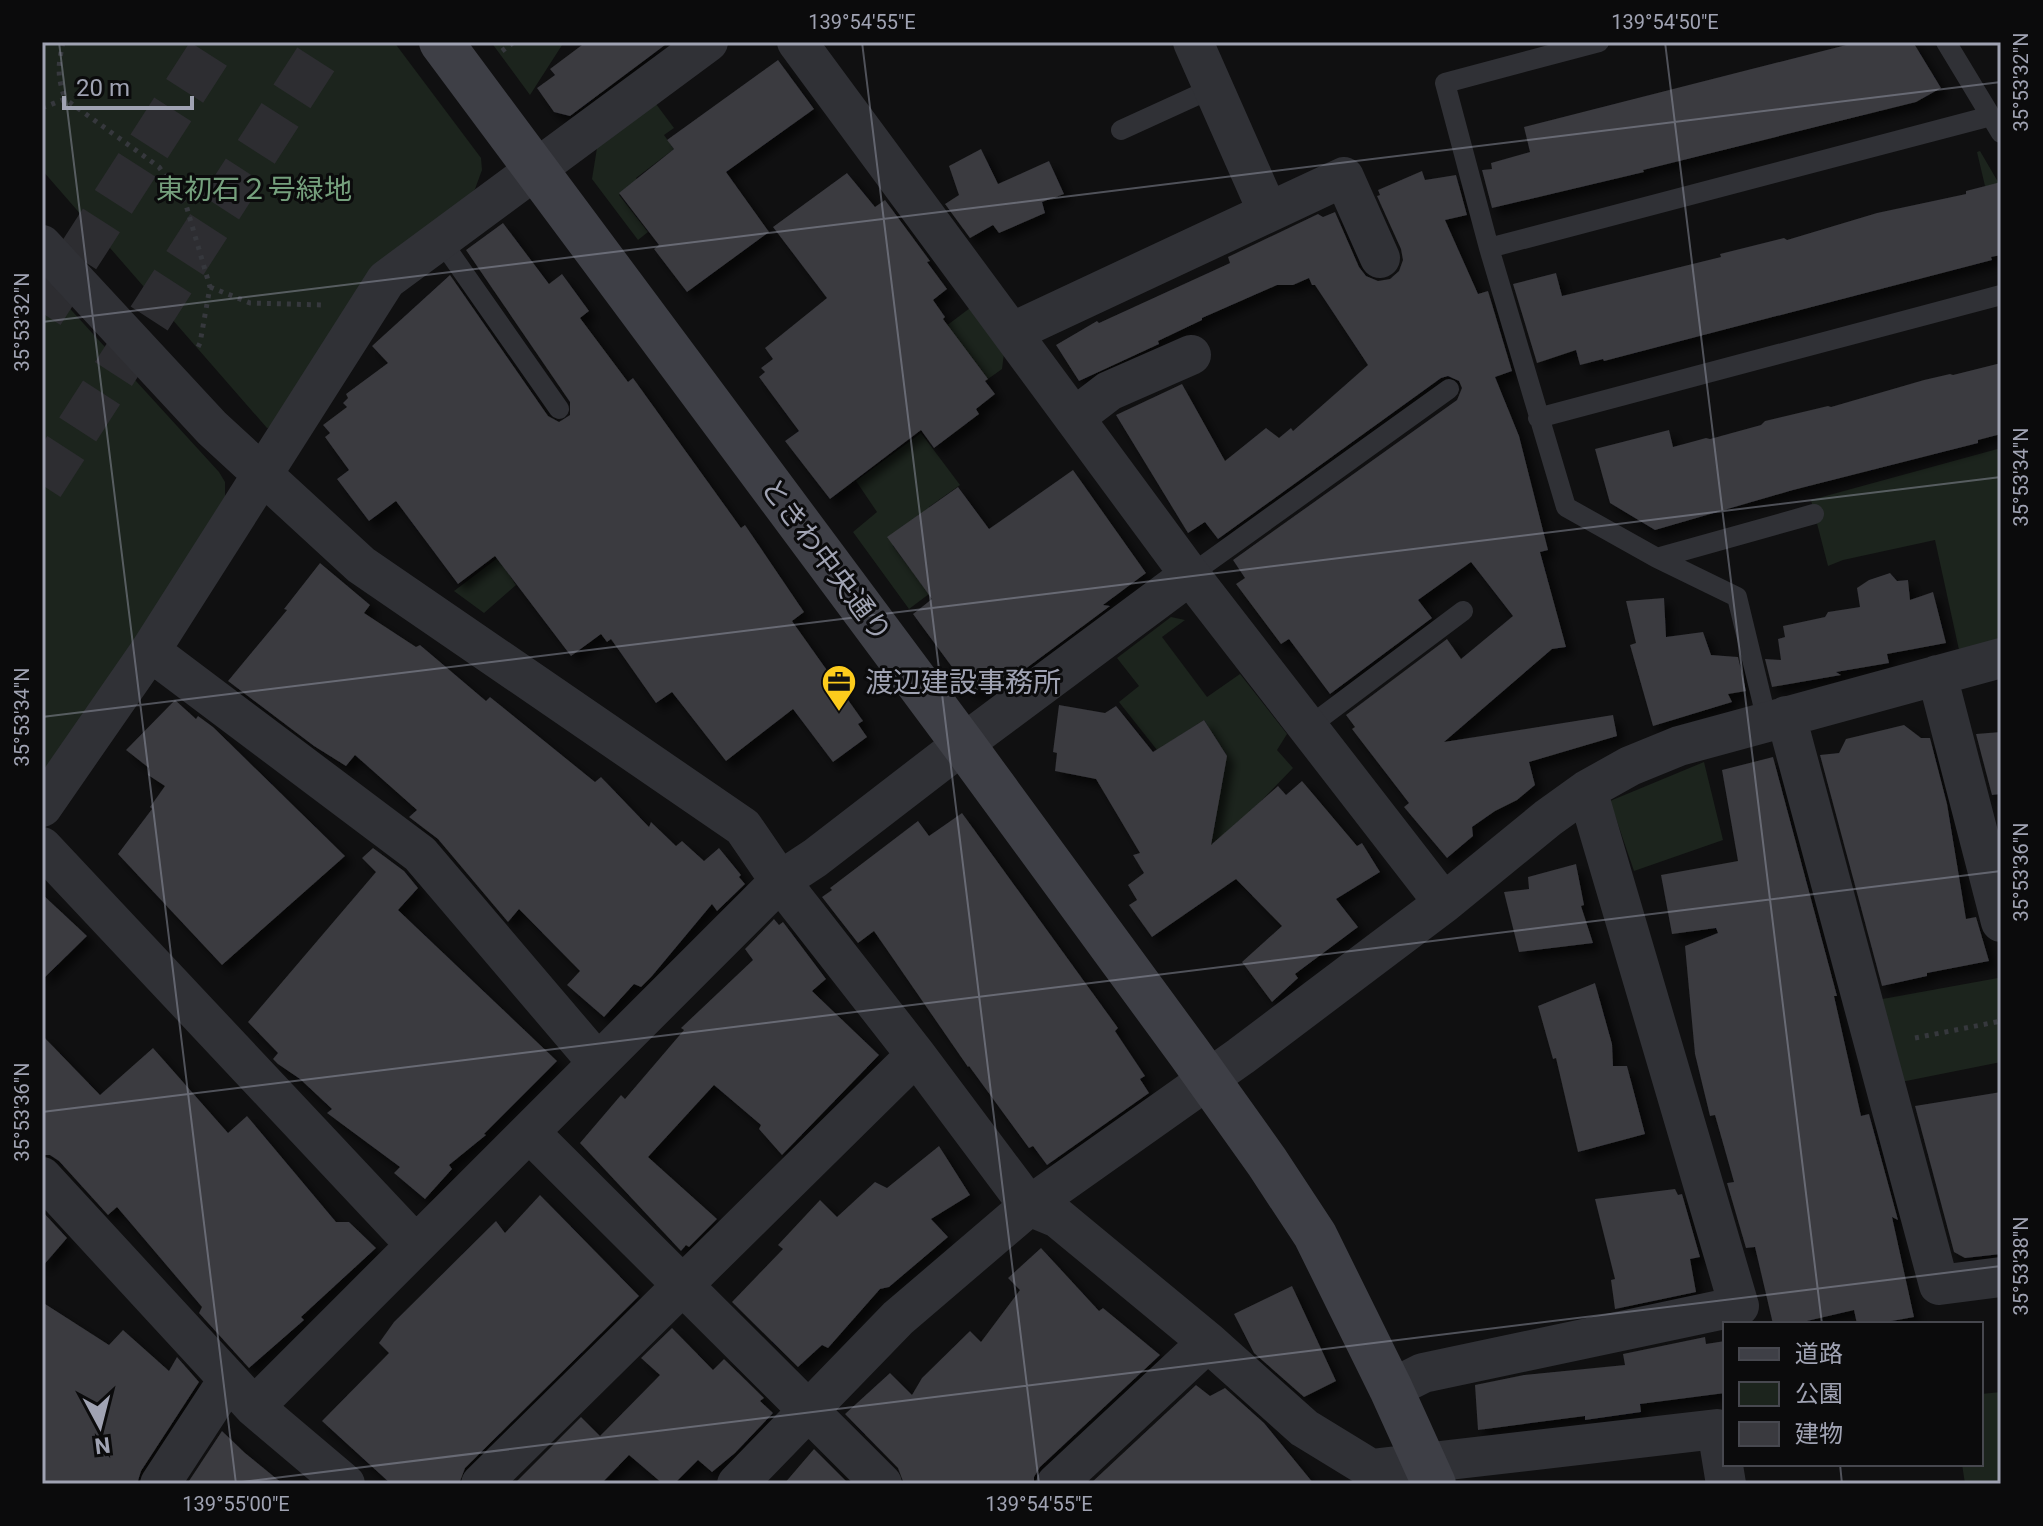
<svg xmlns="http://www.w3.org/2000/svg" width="2043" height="1526" font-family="Roboto,'Noto Sans JP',sans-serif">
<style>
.green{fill:#1c241d}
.building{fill:#3a3a3f;filter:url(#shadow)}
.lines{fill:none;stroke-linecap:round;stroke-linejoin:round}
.highway-tunnel{stroke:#2d2d31;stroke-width:44;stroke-dasharray:44 22;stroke-linecap:butt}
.path{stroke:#36383d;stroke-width:5;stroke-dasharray:4 6;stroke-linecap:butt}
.lane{stroke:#303136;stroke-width:20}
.street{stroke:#303136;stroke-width:40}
.secondary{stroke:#3e3f46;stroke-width:44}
.ticks{fill:none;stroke:#a0a3b3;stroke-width:2;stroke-opacity:0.45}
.labels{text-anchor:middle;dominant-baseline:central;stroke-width:6;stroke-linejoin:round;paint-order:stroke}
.park-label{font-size:28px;fill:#75a07d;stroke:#0b0b0c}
.street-label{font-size:28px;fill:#a0a3b3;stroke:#0b0b0c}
.poi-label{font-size:28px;fill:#a0a3b3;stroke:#0b0b0c;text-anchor:start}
.neatline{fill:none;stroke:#a0a3b3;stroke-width:3}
.ticks-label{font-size:20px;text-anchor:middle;fill:#a0a3b3}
</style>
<defs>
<filter id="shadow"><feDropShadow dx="7" dy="7" stdDeviation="4" flood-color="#0009"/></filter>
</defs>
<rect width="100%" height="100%" fill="#101011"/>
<path class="green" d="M42,42h352l87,116 1,12 -7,19 -197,236 -11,3 -225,-258z
M491,42h73l-34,53z
M656,104l18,24 -10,7 10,14 -38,29 1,2 -18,15 29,37 -10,8 -46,-61 5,-31z
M1980,151l21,36 -16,-1 -8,-34z
M42,278l177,194 6,10v17l-183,287z
M970,308l34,45 -2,16 -14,10 -18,-24 -89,20z
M921,433l39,52 -31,22 5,8 -41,31 36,48 -20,15 -56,-77 24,-20 -21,-31z
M2001,448v190l-42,12 -24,-110 -92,20 -15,6 -17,-66z
M567,505l-61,65 10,15 -32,28 -30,-22z
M1171,617l14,3 -23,17 45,60 33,-23 47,60 -10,16 16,18 -88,91 22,-103 -23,-36 -47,30 -38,-48 20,-16 -22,-28z
M1704,762l19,78 -89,31 -24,-70z
M1998,978l3,9v75l-105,21 -19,-83z
M2001,1392v92h-36l-3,-20h19v-70z"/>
<path class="building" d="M586,42h83l-99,74 -16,-4 -17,-24 18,-13 -5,-6z
M1858,42h55l28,46 -25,14 -273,68 1,2 -152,36 -10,-38 10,-1 -1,-6 39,-11 -6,-25z
M778,60l36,49 -88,63 43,60 -82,60 -33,-43 5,-4 -40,-52 55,-44 -7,-9z
M981,149l17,35 51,-23 15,33 -22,8 3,11 -46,20 -6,-8 -23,13 -25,-34 14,-9 -10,-29z
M1422,171l3,9 31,-5 11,40 -22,5 33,74 10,-3 24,80 -17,6 24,59 29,114 -8,2 26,95 -14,2 -108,93 169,-27 4,21 -88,26 6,23 -18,15 -22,11 -23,16 1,9 -26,22 -43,-51 5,-4 -57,-74 3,-2 -9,-12 101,-76 14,20 52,-43 -42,-54 -53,38 14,18 -102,76 -41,-55 -8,5 -45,-60 9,-6 -12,-18 224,-160 5,-12 -3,-7 -11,-5 -7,2 -223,161 -13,-17 -17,11 -72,-118 66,-31 43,77 41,-33 13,10 12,-10 2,3 75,-66 -53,-80h-3l-3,-7 -16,7h-16l-75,33v2l-44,21 1,3 -80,37 -23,-36 41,-24 2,2 131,-60 -2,-6 90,-43 5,3 12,-5 24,55 7,9 12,5 12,-2 9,-8 4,-11 -2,-11 -24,-53 3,-1 -2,-5z
M847,173l28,34 10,-7 45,61 -3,1 20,27 -14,11 12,17 -2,2 45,60 -3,2 10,13 -19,15 3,5 -45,34 -13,-18 -91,69 -45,-58 14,-10 -40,-54 6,-5 -4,-4 12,-9 -8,-11 62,-50 -54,-71z
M2001,182v73l-10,2 1,3 -388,101 -1,-2 -23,6 -4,-15 -39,13 -24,-79 43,-11 6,23 159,-39 -1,-3 64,-16 3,2 90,-27 89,-19v-3z
M503,223l46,61 13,-10 27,37 -9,7 48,64 5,-4 108,150 4,-3 59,87 -12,9 71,100 -5,3 9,13 -34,25 -40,-53 -67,52 -54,-69 -16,11 -45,-64 -4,3 -6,-8 -30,22 -76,-100 -37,28 -62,-83 -27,20 -32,-42 12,-9 -24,-33 5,-4 -7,-8 24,-18 -4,-4 5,-5 -2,-4 42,-31 -16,-17 78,-71 98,141 11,6 11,-7v-13l-104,-152z
M2001,363v71l-23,6v3l-185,47 -138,40 -45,-27 -15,-54 74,-19 4,17 33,-9 4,1 51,-14 4,-4 63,-15 3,1 93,-27 26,-6 3,1z
M1073,470l73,103 -43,32 7,1 -117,87 -24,-3 -56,-76 19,-15 -45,-62 71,-50 31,42z
M320,563l50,42 -6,8 52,34 4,-2 66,56 4,-4 105,85 6,-5 48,50 2,-5 25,24 6,-5 22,20 15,-13 22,27 -2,2 6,7 -28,27 -5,-7 -60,72 -11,11 -7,-3 -30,33 -37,-32 13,-14 -61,-62 -11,13 -70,-83 -29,-22 8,-7 -62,-55 -9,11 -32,-20 -86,-65 59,-71 -3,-1z
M1890,573l7,8 11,-1 2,20 23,-8 13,51 -59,11 2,9 -53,9 5,3 -69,12 -7,-28 16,1 -3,-21 7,-2 -2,-11 42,-9 3,-5 32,-5 -3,-19 12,-8z
M1664,598l2,39 37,-5 8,23 27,2 8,34 -18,3 4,8 -79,24 -23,-81 6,-2 -10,-42z
M175,700l21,19 2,-3 15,11 132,129 -123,109 -104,-111 34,-45 -2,-2 15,-21 -17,-11 1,-7 -23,-18z
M1059,705l46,8 11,-7 37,46 51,-32 23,36 -16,89 67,-59 8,9 16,-14 55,65 5,-3 18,29 -44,27 22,28 -63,47 3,4 -26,24 -30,-40 40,-36 -46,-47 -84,58 -23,-32 8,-5 -9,-15 16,-12 -11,-18 7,-2 -44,-74 -41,-8 2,-18 -4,-1z
M1904,725l17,13h9l17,66 19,115 10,-2 13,44 -62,12v3l-45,10 -62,-231 19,-2 7,-14z
M2001,732v62l-9,1 -16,-61z
M1773,757l64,239h-3l27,120 8,-2 29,106 -6,-3 22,100 -39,7h-18l-3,-14 -60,14h-21l-18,-77 -9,1 -19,-65 7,-1 -19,-67 -5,1 -15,-62 -10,-108 33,-13 -2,-5 -44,6 -11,-59 77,-14 -16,-91z
M962,813l156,215 -3,3 30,45 -5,3 9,14 -102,72 -14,-19 -4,2 -60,-82 -1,1 -94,-136 -16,12 -36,-46 10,-7 -2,-2 88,-67 11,15z
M373,848l31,23 14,17 -20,22 159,151 -73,73 2,1 -37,30 3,4 -27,30 -31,-26 6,-6 -73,-54 5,-4 -32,-30 -22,-15 -5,-5 5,-6 -30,-31 128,-150 -14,-14z
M1576,864l8,41 -3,1 12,37 -74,9 -15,-60 25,-3 -1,-12z
M42,894l45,42 -45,44z
M774,919l5,6 4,-3 43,57 -14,12 67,64 -97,100 -23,-26 2,-4 -47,-40 -66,72 69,62 -28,28 -3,-2 -5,6 -101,-108 41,-48 4,4 59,-69 -3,-2 72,-68 -8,-11z
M1595,983l17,61 1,22h14l18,68 -67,18 -22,-94 -3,1 -15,-53z
M42,1035l58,60 53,-47 75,85 19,-17 89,106h13l27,26 -75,69 3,3 -55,48 -50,-55 3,-6 -85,-100 -9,8 -49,-54 -9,-6h-8z
M2001,1092v162l-36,4 -11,-6 -39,-146z
M939,1146l31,49 -39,24 17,18 -59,50 -9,2 -52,59 -6,-3 -24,22 -66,-65 51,-53 -5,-4 42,-45 17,17 38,-35 12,6z
M1675,1189l3,6 4,-1 18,63 -10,2 6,33 -81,17 -4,-29 4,-1 -20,-80z
M540,1195l99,101 -174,172 -6,16h-68l-69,-63 67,-68 -10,-10 15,-21 102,-101 9,12z
M42,1211l25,27 -25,29z
M1041,1248l58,63 4,-3 57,47 -120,112 -6,10v7h-130l-6,-16 -53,-54 45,-41 22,22 10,-17 48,-47 11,11 39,-52 -12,-12z
M1292,1286l44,95 -32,16 -50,-44 -20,-39z
M42,1302l67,43 14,-15 46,41 8,-14 22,25 -58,89 -4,13h-95z
M672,1328l41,42 11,-11 40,39 -4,3 13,12 -38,40 -23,19 -14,-12 -24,24h-11l-34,-29 -28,29h-87l67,-67 19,19 60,-61 -19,-17z
M1705,1337l1,7 19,-3v52l-85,11 1,8 -56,8v-4l-107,14 -3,-45 49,-10 101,-10 -2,-11z
M1196,1385l14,11 15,-8 39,35 50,61h-224z
M222,1431l23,22 38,31h-96z
M814,1449l35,35h-65z"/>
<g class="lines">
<path class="highway-tunnel" d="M42,313l174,-271
M42,485l285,-443"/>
<path class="path" d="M63,42c-5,24 -6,33 2,57
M502,51l12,-9
M42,108l23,-9 94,68 27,38 24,82 -10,56 -4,8
M210,287l40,16 73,2
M1915,1038l86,-17"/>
<path class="lane" d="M1599,42l-154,41 44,165 77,259 91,51 80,39 30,124
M1946,42l55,91
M1121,130l92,-42
M440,239l119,170
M1489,248l502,-132
M1538,418l463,-123
M1657,558l157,-44
M1190,575l259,-186
M1307,728l156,-117"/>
<path class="street" d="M797,42l393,533 254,328
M1193,42l75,170
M42,245l170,183 149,137 382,262 37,54 136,174 113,151 29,12 150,124 96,86 67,41 346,-40 9,55
M1013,332l331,-155 36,81
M1075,417l34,-26 82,-36
M150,651l270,203 178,209
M1937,675l64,247
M1786,716l153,569 62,-8
M42,807l108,-156 236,-371 322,-238
M42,847l374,398
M529,1132l353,352
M42,1177l212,230 91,77
M1391,1389l32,-16 316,-67 -152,-516
M254,1407l526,-526 35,-23 148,-114 227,-169
M160,1484l68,-104
M481,1484l435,-429
M737,1484l161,-166 131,-112 212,-150 203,-153 104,-85 39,-28 43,-24 49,-20 322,-88
M1056,1484l152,-142"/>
<path class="secondary" d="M441,42l522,702 227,310 77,108 48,73 76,154 43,95"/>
</g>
<path class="ticks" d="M59,42l177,1442M862,42l177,1442M1665,42l157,1282M42,322l1959,-240M42,717l1959,-240M42,1112l1959,-241M1840,1464l2,20M226,1484l1775,-218"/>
<defs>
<symbol id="office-pin" viewBox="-11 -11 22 30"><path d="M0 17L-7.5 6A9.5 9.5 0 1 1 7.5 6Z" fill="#fdcc1c" stroke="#0b0b0c"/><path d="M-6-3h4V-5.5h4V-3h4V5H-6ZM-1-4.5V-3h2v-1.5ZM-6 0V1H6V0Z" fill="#111"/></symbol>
</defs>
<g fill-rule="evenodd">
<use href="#office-pin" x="819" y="662" width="40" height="54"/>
</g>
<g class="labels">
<g class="park-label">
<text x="254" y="189">東初石２号緑地</text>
</g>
<g class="street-label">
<text transform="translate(826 560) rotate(53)">ときわ中央通り</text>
</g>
<g class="poi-label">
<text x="865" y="682">渡辺建設事務所</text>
</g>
</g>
<rect width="2043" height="1526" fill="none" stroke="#0b0b0c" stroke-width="88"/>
<rect x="1723" y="1322" width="260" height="144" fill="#0b0b0c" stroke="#47484f" stroke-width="2"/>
<rect x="1739" y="1348" width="40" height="12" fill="#3e3f46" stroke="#47484f" stroke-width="2"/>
<text x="1795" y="1362" font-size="24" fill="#a0a3b3">道路</text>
<rect x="1739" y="1382" width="40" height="24" fill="#1c241d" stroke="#47484f" stroke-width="2"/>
<text x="1795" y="1402" font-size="24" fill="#a0a3b3">公園</text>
<rect x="1739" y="1422" width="40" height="24" fill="#3a3a3f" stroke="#47484f" stroke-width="2"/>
<text x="1795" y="1442" font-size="24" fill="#a0a3b3">建物</text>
<g transform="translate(100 1426) rotate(173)" stroke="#0b0b0c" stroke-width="6" paint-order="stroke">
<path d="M0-6L14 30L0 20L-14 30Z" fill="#a0a3b3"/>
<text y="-12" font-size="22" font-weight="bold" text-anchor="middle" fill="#a0a3b3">N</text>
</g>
<path d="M64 96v12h128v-12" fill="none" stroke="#a0a3b3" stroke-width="4"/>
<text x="76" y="96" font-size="24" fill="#a0a3b3" stroke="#0b0b0c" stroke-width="6" paint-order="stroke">20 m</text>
<rect x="44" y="44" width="1955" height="1438" class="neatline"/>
<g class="ticks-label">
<text x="862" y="29">139°54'55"E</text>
<text x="1665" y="29">139°54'50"E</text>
<text transform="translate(2021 82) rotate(-90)" y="7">35°53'32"N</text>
<text transform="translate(22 322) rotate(-90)" y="7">35°53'32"N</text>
<text transform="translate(2021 477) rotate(-90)" y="7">35°53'34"N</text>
<text transform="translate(22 717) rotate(-90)" y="7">35°53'34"N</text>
<text transform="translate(2021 872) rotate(-90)" y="7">35°53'36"N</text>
<text transform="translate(22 1112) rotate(-90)" y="7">35°53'36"N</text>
<text transform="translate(2021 1266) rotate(-90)" y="7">35°53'38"N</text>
<text x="236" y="1511">139°55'00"E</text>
<text x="1039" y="1511">139°54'55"E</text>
</g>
</svg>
